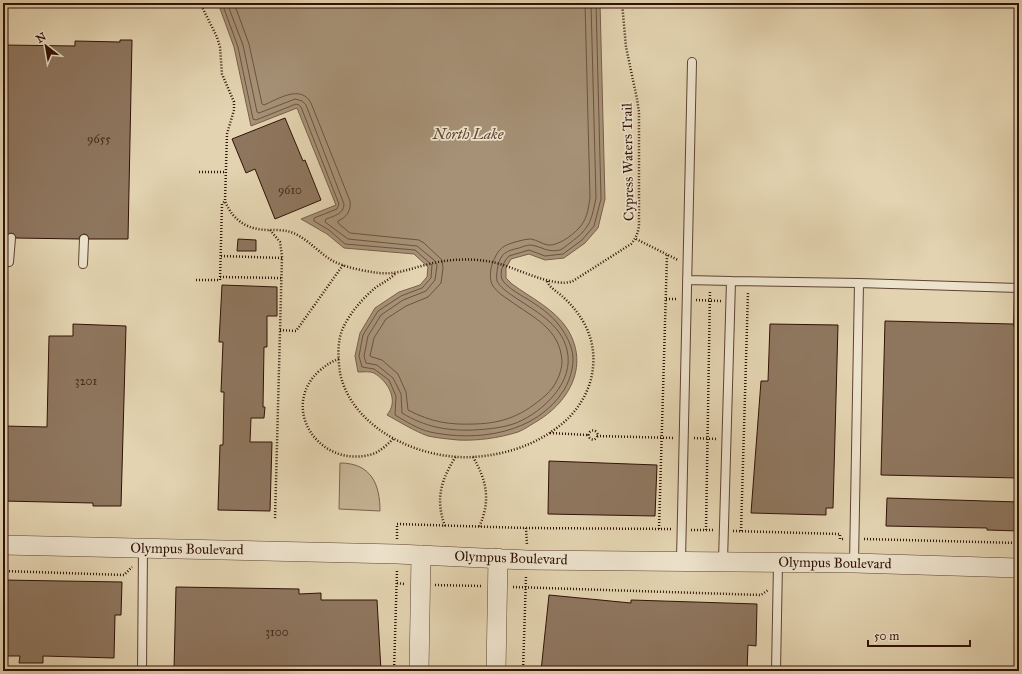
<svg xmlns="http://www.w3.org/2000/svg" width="1022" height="674" font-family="'IM FELL Great Primer',serif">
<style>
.green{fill:#c5b293;stroke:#7b624c}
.water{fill:#a69176;stroke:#775e49}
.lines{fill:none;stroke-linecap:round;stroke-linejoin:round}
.shore{stroke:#6c523e;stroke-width:1}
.building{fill:#8e765e;stroke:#311206}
.service-casing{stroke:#5e4230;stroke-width:10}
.tertiary-casing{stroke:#5e4230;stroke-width:20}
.path{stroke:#311206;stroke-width:2.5;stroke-dasharray:1 2;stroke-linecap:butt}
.service{stroke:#ede2cc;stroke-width:8}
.tertiary{stroke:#ede2cc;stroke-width:19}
.labels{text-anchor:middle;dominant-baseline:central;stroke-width:3.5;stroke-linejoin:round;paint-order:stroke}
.number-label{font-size:12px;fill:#482b1c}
.street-label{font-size:14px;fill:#311206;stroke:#ede2cc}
.water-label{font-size:15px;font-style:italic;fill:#604533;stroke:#ede2cc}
</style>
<rect width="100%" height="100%" fill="#e3d3b0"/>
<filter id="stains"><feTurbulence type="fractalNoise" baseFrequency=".005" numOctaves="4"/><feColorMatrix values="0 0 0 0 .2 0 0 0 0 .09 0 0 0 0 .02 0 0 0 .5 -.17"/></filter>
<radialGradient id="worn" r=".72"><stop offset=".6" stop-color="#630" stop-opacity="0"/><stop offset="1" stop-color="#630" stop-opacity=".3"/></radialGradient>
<path class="green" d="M340,463c31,0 40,21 40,48l-41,-2z"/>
<path class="water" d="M218,3h382l5,196 -7,29 -13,15 -21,15 -19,2 -16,-6 -18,5 -5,9v10l6,6c19,14 43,25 56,46 22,37 0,74 -34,93 -5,3 -11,7 -16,9 -19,6 -41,9 -60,8 -10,-1 -21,-2 -30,-4 -14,-5 -28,-14 -41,-21 12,-14 2,-33 -13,-42 -4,-2 -11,-1 -16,-1l-3,-16 5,-23 15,-25 24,-16 21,-7 7,-8 1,-10 -14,-13 -70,-6 -17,-14 -26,-15 35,-14 -39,-97 -46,18 -17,-79z"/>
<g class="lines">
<path class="shore" d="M222,3l16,44 15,72 3,1 40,-16 3,1 2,2 38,97 -2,5 -23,9v3l15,9 16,14 70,6 17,15 -1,13 -9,10 -21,8 -23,15 -15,24 -4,21 3,11 12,2 15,11 7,16 -1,19c10,6 23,14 35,17 47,10 106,2 134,-42 7,-12 12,-29 7,-43 -7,-20 -21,-34 -39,-45 -9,-6 -22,-12 -29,-21 -5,-7 1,-21 6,-25l20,-6 16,6 18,-2 19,-14 12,-14 7,-27 -5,-196
M227,3l16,42 14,67 2,1 36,-14 7,2 4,4 38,99c0,10 -10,12 -18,15l-1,3 23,17 69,7 17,14 3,5 -2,15 -9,11 -23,9 -22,15 -13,21 -4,20 2,7 11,2 16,13 8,16 1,19c23,14 45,18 72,17 14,-1 29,-2 42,-7 27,-11 59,-41 51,-73 -6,-27 -34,-40 -54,-54 -6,-4 -13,-9 -16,-15 -1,-4 0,-11 1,-15 3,-13 8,-15 21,-18 3,-1 8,-3 11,-3 12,1 16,8 30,5 3,-1 7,-5 10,-7 20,-15 21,-21 26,-45l-5,-195
M234,3l15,41 13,60 2,1c14,-6 37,-21 47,-2l39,98c1,10 -3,16 -12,20v2l12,10 69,7 5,3 18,17 1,8 -2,15 -13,14 -22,9 -20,13 -12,19 -4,18 2,1 10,3 16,14 8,18 2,18c23,12 41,15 67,14 30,-1 48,-9 71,-29 9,-8 16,-22 16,-34 -2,-33 -30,-44 -53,-61 -6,-4 -12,-8 -16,-14 -4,-6 -3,-17 0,-24 6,-15 11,-17 26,-21 4,-1 8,-2 12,-2 6,1 11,5 17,6 12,1 31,-14 36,-24 4,-7 5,-17 6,-24l-5,-194"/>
</g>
<path class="building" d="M120,40h12l-4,199h-39l-2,-4 -3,-1 -4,2 -1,3 -63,-1 -2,-4 -3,-1 -4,2 -1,3h-3v-193l72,1v-5l45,1z
M285,118l18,43 2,-1 16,40 -46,19 -20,-50 -9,4 -14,-34z
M238,239l18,1v11h-19z
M222,285l55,2v29h-10v31h-3l-1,60h2l-1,11h-13l-1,24h22l-2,69 -52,-1 2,-65h3l1,-53h-3l2,-50h-4z
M885,321l128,3 2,4 4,1v149l-138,-3z
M73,324l53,2 -5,180h-28v-3l-90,-2v-75l44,1 2,-91h24z
M770,324l68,1 -5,183h-7v7l-75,-2 10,-132h7z
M549,461l108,4 -2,51 -107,-2z
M887,498l132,4v29l-32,-1v-2l-101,-2z
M3,580l119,2 -1,33h-6l-1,43 -71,-2v7h-24l1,-7h-17z
M176,587l123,2v5l22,-1v7h56l4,71 -207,-1z
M549,595l82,8v-3l126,4 -1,42 -8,-1 -1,26h-206z"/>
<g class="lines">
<defs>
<path id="service" d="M9,262l2,-24
M83,264l1,-25
M687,280l44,1
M1018,324l1,-36
M681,560l11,-498
M723,561l8,-280 128,2
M854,563l5,-280 160,5
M142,671l1,-123
M776,671l2,-108"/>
<path id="tertiary" d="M3,545l394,9 130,6 327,3 165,5
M419,671l2,-116
M496,671l2,-113"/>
</defs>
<use href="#service" class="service-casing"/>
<use href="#tertiary" class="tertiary-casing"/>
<path class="path" d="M200,3l17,34 3,10 2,27 12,28v8l-7,24 -2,67c8,20 23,29 44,29 6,0 13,0 18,1 18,4 30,21 46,30 14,7 31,10 46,12 18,2 33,-5 50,-9 20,-5 43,-6 63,-2 22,4 61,27 81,19l58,-37c5,-6 7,-11 8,-18v-114l-2,-13 -11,-52 -4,-44
M199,172h27
M270,230l10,12 2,14 -7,263
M636,239l42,21
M221,256l61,2
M395,274c-6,6 -13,9 -20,14 -13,11 -25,25 -32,40 -6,13 -5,31 -3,45 12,56 80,87 133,84 31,-2 60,-11 85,-30 19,-14 33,-36 35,-60 3,-28 -10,-52 -30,-70 -5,-5 -15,-10 -16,-17
M220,277l61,1
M196,280h24l2,-76 3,-3
M666,299h11
M696,300l25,1
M280,330l16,1 47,-66
M339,359c-9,3 -14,7 -21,13 -38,37 1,95 51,83 10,-2 18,-10 25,-17
M588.5 435a4.5 4.5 0 1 1 9 0a4.5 4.5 0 1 1-9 0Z
M550,433l38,2
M597,436l78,2
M694,438l23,1
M473,457c14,24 18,44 6,70
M445,526c-10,-27 -4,-46 11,-70
M526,528l146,1
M659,529l8,-274
M691,530h23
M706,530l4,-240
M733,531l107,3v5h5
M741,531l7,-239
M397,539v-15l129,4 1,17
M864,539l155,4
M3,571l121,4 8,-8
M397,583l7,1
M435,585l47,1
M513,587l248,8 7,-5
M394,671l3,-101
M523,671l3,-95"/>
<use href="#service" class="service"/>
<use href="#tertiary" class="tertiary"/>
</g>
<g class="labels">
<g class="number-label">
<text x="99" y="139">9655</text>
<text x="290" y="190">9610</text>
<text x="86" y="381">3201</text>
<text x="277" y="632">3100</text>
</g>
<g class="street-label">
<text transform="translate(628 162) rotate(-91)">Cypress Waters Trail</text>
<text transform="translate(187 549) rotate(1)">Olympus Boulevard</text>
<text transform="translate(511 558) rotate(2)">Olympus Boulevard</text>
<text transform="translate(835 563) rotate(1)">Olympus Boulevard</text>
</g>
<g class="water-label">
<text x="468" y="134">North Lake</text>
</g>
</g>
<rect width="1022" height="674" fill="none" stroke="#e3d3b0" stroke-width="16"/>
<rect x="4" y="4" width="1014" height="666" fill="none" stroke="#311206" stroke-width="2"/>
<rect x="8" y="8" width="1006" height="658" fill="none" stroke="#311206"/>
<g transform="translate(46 46) rotate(329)" stroke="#ede2cc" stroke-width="3" paint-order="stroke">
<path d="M0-3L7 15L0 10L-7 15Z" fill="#311206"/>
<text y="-6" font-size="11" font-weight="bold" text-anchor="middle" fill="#311206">N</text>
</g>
<path d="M868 640v6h102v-6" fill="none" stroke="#311206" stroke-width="2"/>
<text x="874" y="640" font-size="12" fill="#311206" stroke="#ede2cc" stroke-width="3" paint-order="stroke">50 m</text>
<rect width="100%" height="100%" filter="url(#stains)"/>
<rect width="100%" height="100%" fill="url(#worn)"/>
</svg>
